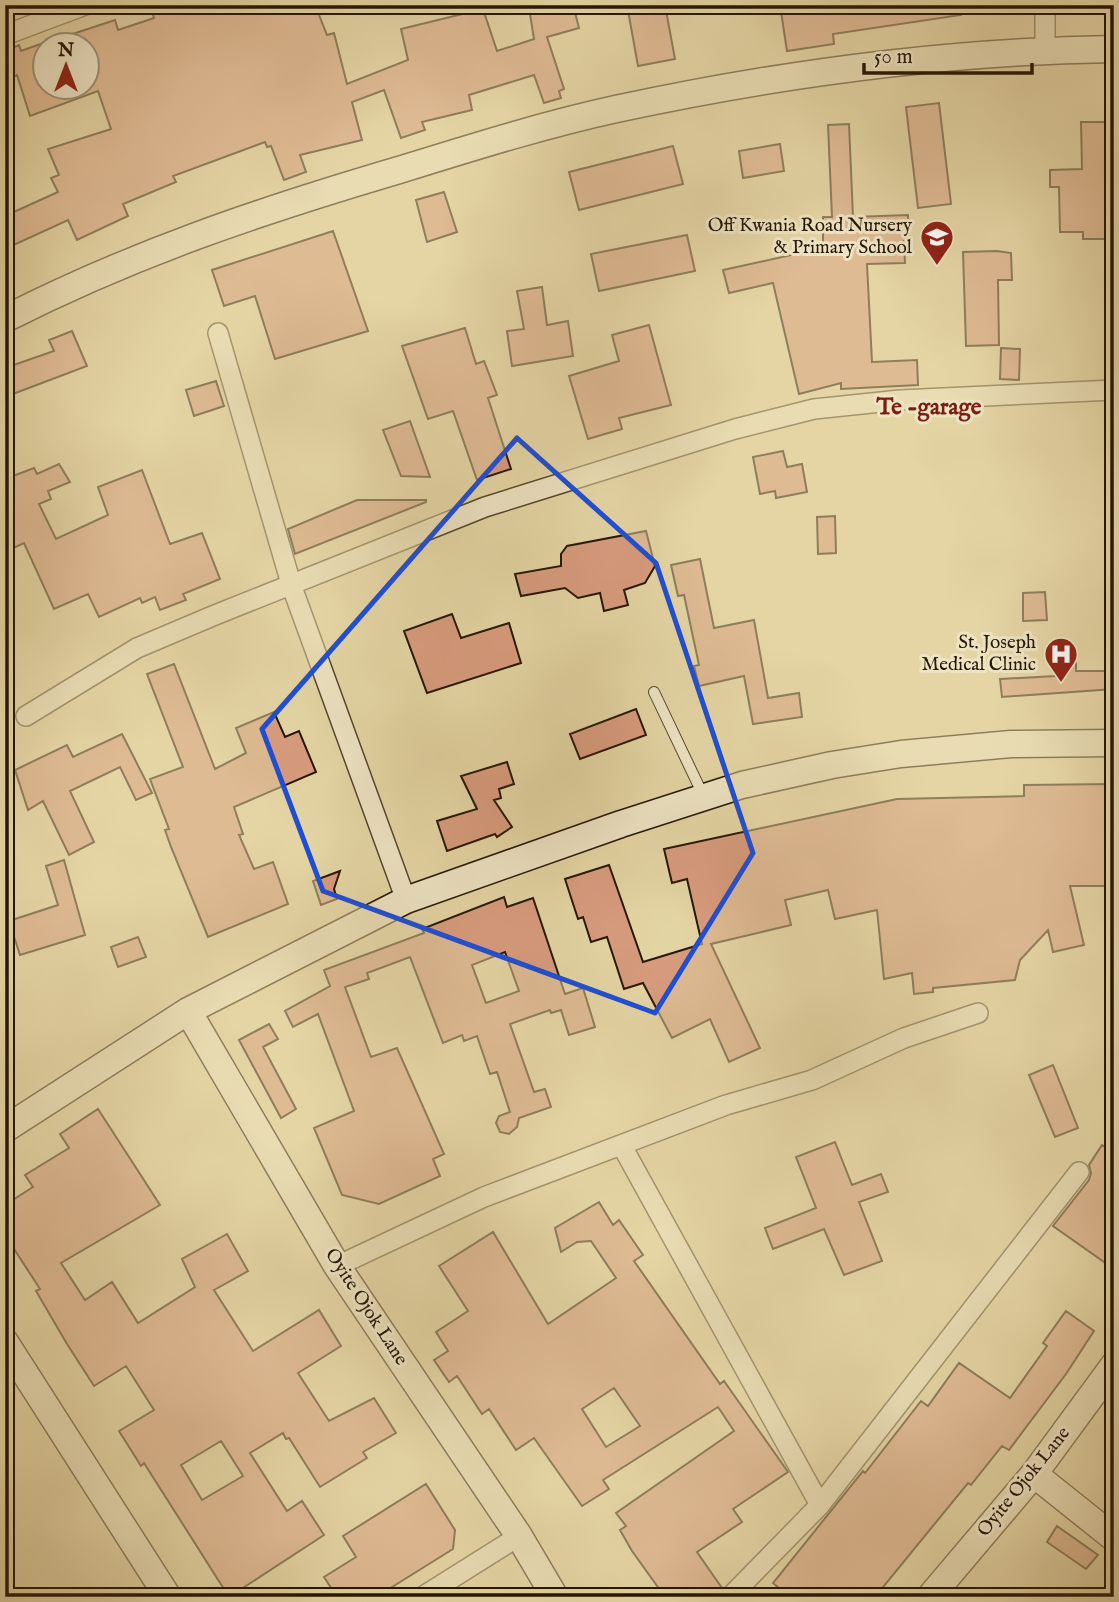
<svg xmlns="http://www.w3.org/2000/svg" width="1119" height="1602" font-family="'IM FELL English',serif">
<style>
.building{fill:#d89c7e;stroke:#241604;stroke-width:2;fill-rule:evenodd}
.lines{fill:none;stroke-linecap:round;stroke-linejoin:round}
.lane-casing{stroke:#54462c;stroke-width:12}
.street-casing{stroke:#54462c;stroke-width:22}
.secondary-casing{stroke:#241604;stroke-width:29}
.lane{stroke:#eee4c4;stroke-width:10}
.street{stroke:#eee4c4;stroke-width:19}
.secondary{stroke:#eee4c4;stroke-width:26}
.marked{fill:none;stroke:#1d4ed8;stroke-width:5;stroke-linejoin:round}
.labels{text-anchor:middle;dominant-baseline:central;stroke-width:6;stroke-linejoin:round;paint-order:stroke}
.poi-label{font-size:19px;fill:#241604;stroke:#eee4c4;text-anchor:end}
.street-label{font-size:19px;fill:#241604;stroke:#eee4c4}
.quarter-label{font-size:23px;font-weight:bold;fill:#7a1f14;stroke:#eee4c4}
</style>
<rect width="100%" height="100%" fill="#e5d6a5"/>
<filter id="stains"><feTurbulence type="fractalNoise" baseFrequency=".00286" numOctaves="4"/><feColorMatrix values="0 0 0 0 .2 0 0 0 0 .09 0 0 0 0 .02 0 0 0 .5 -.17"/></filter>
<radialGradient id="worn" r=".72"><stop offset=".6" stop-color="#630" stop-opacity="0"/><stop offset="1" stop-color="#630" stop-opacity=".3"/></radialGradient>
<path class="building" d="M150,5h165l12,30 7,-2 13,51 61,-24 -7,-31 82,-20 14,42 37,-12 -5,-31 44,-3 6,23 -32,9 17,52 -5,2 2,7 -17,5 -10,-28 -65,20 3,15 -50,12 3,8 -24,8 -17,-48 -32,12 10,38 -62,15 6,17 -22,8 -13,-34 -4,1 -2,-5 -92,34 3,6 -53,22 5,12 -51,24 -9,-20 -63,29v-33l53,-24 -7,-14 8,-3 -11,-26 63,-20 -13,-38 -68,25 -13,-41 -12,7v-31l14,-6 2,6 25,-9v46h42v-42h-40v-4l67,-22 3,10 36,-12z
M627,5h38l10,54 -37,7z
M780,5h181v10l-128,19 1,10 -47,7z
M939,103l12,101 -33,4 -12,-101z
M1081,122h33v117h-31v-7h-23l-1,-45h-9v-17l32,-1z
M849,124l4,93 55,-2 1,26h-5l1,22 -38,1 5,98 45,-2 1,25 -77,4v-6l-42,11 -26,-111 -44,10 -6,-23 100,-22v-31h9l-4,-92z
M780,144l4,27 -41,7 -4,-27z
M673,146l10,38 -104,26 -10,-38z
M444,192l13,40 -30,10 -11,-42z
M333,231l35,100 -93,28 -20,-63 -31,10 -12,-36z
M687,235l8,36 -96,20 -8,-37z
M997,251l14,2 1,27h-14l1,65 -33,1 -3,-94z
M542,287l5,38 21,-4 5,35 -61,10 -5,-35 17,-2 -7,-38z
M649,325l22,80 -52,13 3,11 -34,10 -19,-63 50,-15 -7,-26z
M465,328l11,36 8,-3 13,34 -9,3 23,71 -34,11 -24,-69 -25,8 -26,-73z
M72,331l15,35 -82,31v-29l49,-17 -5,-11z
M1001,348l19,1 -1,31 -19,-1z
M216,381l8,25 -30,10 -8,-26z
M410,421l20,56 -29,-1 -18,-46z
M783,451l4,16 15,-3 5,28 -31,6 -1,-7 -15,3 -7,-37z
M59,464l11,18 -22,9 3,8 -12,5 17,35 52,-24 -10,-28 44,-17 28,74 32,-11 18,46 -37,15 3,6 -26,10 -5,-13 -13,6 -2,-5 -41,19 -11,-23 -34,15 -30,-66 -19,9v-73l29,-11 3,6z
M357,500h69v2l-131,52 -7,-25z
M835,516l1,37 -18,1 -1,-37z
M646,531l9,35 -10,17 -21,7 4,15 -24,6 -4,-18 -22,5 -13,-10 -44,8 -6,-22 46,-8v-12l6,-8z
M700,559l14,69 40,-8 14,78 31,-5 3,24 -49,7 -9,-48 -45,10 -5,-20 5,-1 -15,-70 -6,1 -7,-31z
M1045,592l2,28 -24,1v-28z
M452,614l9,24 48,-15 12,40 -94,30 -23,-62z
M1076,663v8h38v18l-112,8 -2,-18 55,-3 -1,-11z
M174,664l41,105 31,-16 -10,-25 38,-16 11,25 14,-6 17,41 -82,35 9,27 -4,1 15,34 19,-7 15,42 -80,33 -37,-90 -6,-17 4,-1 -19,-50 33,-12 -36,-93z
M636,709l10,26 -66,24 -10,-25z
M122,734l30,59 -16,7 -16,-33 -50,24 24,51 -25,13 -26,-54 -15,9 -13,-40 52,-25 6,12z
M507,762l7,22 -15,5 2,9 -7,2 18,27 -15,10 -2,-3 -48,17 -10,-30 40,-12 -16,-33z
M1112,784l2,102h-44l14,59 -31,7 -5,-22 -28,30 -5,20 -82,8v4l-19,2 -2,-21 -28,6 -7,-69 -42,9 -7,-29 -43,10 6,25 -80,19 49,104 -31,14 -19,-43 -38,19 -29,-55 -19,6 -17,-52 -16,5 -8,-25 -5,2 -13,-40 44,-14 34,97 59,-18 -15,-65 -15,4 -8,-34 233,-50 127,-3v-11z
M64,860l21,75 -65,20 -11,-34 49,-16 -12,-39z
M340,871l-6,18 3,10 -16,6 -8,-24z
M504,897l3,10 26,-9 32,96 18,-6 12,39 -26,8 -8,-25 -10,3 -1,-3 -40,14 24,68 11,-3 6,18 -32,11 -2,9 -8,7 -9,-2 -4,-9 3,-7 11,-4 -13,-40 -7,2 -13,-38 -13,5 -2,-6 -19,8 -33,-86 -43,16 2,6 -24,8 26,70 26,-9 47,106 -11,5 7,17 -61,28 -37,-9 -28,-67 40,-17 -36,-97 -25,13 -8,-16 45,-25 -6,-16 100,-37 -2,-4zM505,952l14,39 -33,12 -14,-38z
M138,937l8,20 -28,10 -7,-20z
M269,1024l9,15 -15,8 33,62 -15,9 -42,-78z
M1053,1065l25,63 -23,9 -26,-62z
M98,1109l62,96 -99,58 24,37 27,-18 26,41 57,-36 -13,-28 45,-25 21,37 -34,19 39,61 66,-41 22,36 -43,27 31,48 45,-23 22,35 -33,19 4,6 -47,29 -31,-49 -3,1 -3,-6 -33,20 37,58 15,-10 22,34 -95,62 -85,-134 -3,3 -22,-35 35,-21 -28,-44 -32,20 -27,-42 -31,-53 4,-2 -35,-54v-30l28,-18 -8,-12 44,-27 -9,-14zM221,1441l22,35 -41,24 -21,-35z
M835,1142l17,43 29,-11 7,18 -29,10 23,59 -38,14 -20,-46 -51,20 -8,-21 51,-20 -20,-51z
M1102,1145l12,8v116l-61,-43 36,-46 2,-7 -2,-8z
M599,1202l14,23 6,-5 24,35 -9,6 86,123 4,-3 64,91 -55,37 9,13 -45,30 25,36 -4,9h-53l-33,-46 -12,-21 6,-4 -10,-13 118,-82 -16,-24 -115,73 6,9 -27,17 -48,-68 -18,12 -27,-41 -7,5 -25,-38 -8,6 -15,-22 14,-9 -12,-19 32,-21 -29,-45 54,-34 55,92 68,-46 -25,-37 -14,1 -16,10 -6,-24zM614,1388l26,38 -34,21 -24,-38z
M1066,1311l28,20 -28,43 -57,76 -7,-4 -31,39 -3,-2 -93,114h-85l-17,-14 90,-112 2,2 56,-72 7,5 31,-43 51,35 37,-52 -4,-3z
M426,1484l29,46 -2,19 -77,48h-39l-13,-20 32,-20 -13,-21z
M1057,1526l41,29 -12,14 -39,-27z"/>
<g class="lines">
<defs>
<path id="lane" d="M654,692l50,105"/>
<path id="street" d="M5,35l80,-30
M1045,50v-45
M218,333l74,254 114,313
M26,716l111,-68 78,-33 270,-108 250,-78 79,-20 86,-9 214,-10
M622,1146l198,359
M337,1266l147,-69 242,-92 86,-25 92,-42 74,-25
M422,1597l97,-61
M730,1597l90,-92 259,-333"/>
<path id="secondary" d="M5,319c130,-66 255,-108 394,-149 71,-22 144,-45 217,-61 163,-35 331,-58 498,-60
M188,1011l149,255 182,270 36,61
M5,1129l183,-118 218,-111 215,-76 121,-39 90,-20 69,-11 110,-10 103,-1
M5,1342l163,255
M1034,1474l80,64
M930,1597l104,-123 80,-109"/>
</defs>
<use href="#lane" class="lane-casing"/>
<use href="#street" class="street-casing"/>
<use href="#secondary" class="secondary-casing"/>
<use href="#lane" class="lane"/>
<use href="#street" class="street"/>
<use href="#secondary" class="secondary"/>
</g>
<path d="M0 0H1119V1602H0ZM517,438l139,125 97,290 -98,160 -332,-122 -61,-162z" fill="#e5d6a5" fill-opacity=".55" fill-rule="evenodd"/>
<path class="marked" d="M517,438l139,125 97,290 -98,160 -332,-122 -61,-162z"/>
<defs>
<symbol id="school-pin" viewBox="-11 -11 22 30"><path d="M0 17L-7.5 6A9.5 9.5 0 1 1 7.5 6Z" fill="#8f2418" stroke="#eee4c4"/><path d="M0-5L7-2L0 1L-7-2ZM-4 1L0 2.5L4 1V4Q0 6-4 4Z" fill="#fff"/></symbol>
<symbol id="hospital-pin" viewBox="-11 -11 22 30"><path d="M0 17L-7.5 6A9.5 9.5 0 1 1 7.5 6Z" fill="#8f2418" stroke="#eee4c4"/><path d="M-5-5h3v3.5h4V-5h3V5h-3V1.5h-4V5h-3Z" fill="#fff"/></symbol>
</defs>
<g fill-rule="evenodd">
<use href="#school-pin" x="918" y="218" width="38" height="52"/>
<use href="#hospital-pin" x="1042" y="635" width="38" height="52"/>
</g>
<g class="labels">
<g class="poi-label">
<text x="912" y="226">Off Kwania Road Nursery<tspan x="912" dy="22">&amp; Primary School</tspan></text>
<text x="1036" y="643">St. Joseph<tspan x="1036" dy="22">Medical Clinic</tspan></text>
</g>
<g class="street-label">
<text transform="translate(366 1307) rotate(57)">Oyite Ojok Lane</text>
<text transform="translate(1024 1482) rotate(-51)">Oyite Ojok Lane</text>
</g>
<g class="quarter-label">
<text x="929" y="407">Te -garage</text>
</g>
</g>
<rect width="1119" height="1602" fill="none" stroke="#e5d6a5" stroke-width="28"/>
<rect x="7" y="7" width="1105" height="1588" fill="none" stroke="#241604" stroke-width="3.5"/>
<rect x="14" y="14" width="1091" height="1574" fill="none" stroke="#241604" stroke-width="2"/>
<g transform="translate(66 66)"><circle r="33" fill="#eee4c4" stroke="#9d9277" stroke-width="2"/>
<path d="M0-5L12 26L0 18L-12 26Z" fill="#8f2418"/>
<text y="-10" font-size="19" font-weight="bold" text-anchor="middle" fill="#241604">N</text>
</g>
<path d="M864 63v10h168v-10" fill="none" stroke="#241604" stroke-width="3.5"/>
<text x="874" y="63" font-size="21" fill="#241604" stroke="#eee4c4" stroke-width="5" paint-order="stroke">50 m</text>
<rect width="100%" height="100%" filter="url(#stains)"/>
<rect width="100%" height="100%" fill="url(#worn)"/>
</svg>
